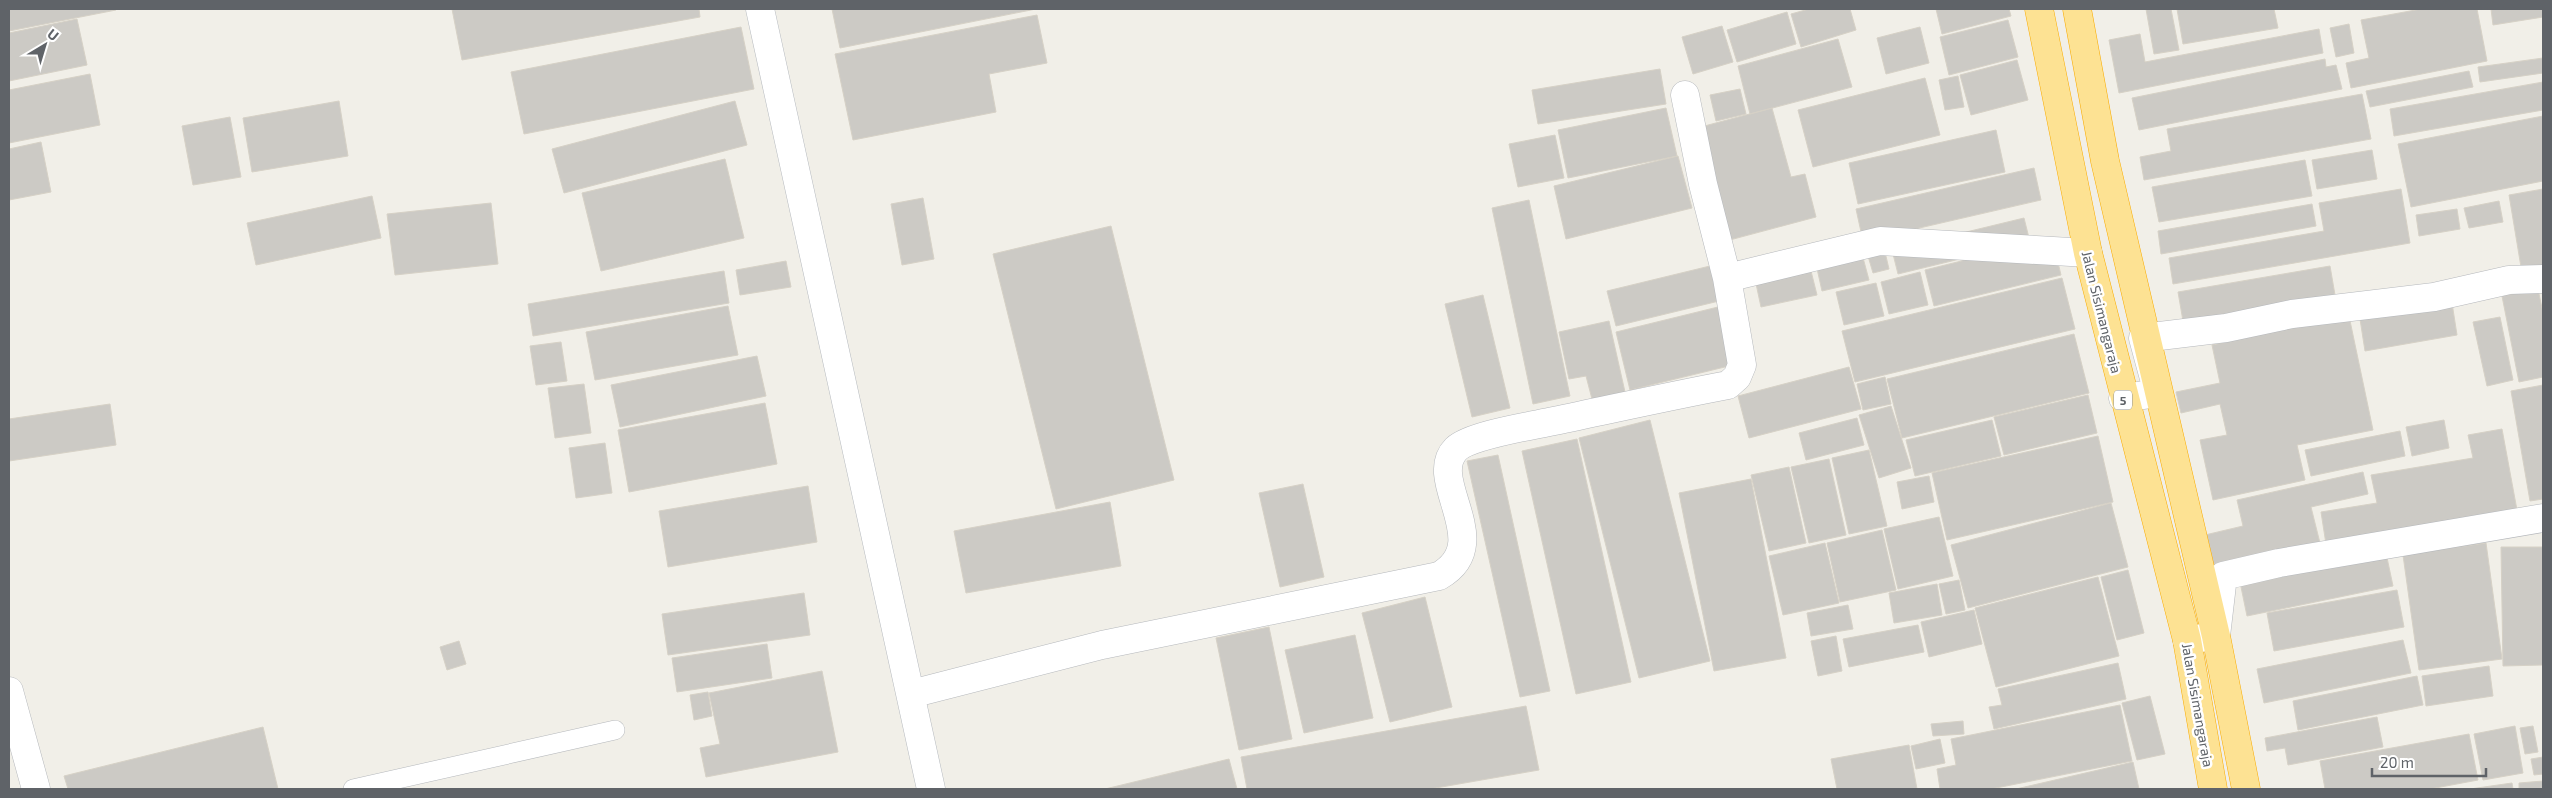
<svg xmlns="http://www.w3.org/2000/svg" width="2552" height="798" font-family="'Exo 2',sans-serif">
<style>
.building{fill:#cccac5;stroke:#d6d1c6}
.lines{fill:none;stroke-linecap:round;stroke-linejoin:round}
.lane-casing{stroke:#b5b8bc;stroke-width:20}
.street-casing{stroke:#b5b8bc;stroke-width:29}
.secondary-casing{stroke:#b6babf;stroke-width:29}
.highway-casing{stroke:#f9ab00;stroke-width:29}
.lane{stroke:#fff;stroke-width:19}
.street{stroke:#fff;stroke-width:28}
.secondary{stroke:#fff;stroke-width:28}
.highway{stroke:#fde293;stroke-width:28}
.labels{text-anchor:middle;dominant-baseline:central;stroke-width:5;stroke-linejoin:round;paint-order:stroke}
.shield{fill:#fff;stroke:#8f9295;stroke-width:1}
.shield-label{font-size:12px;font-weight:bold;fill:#5f6368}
.street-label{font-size:14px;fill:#5f6368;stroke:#fff}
</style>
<rect width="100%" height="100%" fill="#f1efe8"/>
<path class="building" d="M9,9h107v1l-107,21z
M452,9h247l1,8 -238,43z
M832,9h204l-196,39z
M1809,9h41l6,21 -55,17 -10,-33z
M1936,9h73l2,7 -69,18z
M2146,9h25l8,41 -25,4z
M2177,9h97l4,19 -95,16z
M2421,9h56l10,52 -136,27 -5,-25 23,-5 -8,-38z
M2491,9h52v8l-50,8z
M1787,12l9,32 -59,18 -10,-32z
M1037,15l10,48 -58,11 7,38 -143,28 -18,-86z
M77,19l10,46 -78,16v-48z
M2008,20l10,37 -69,18 -9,-38z
M2349,24l5,29 -18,4 -6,-29z
M1722,26l11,36 -40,12 -11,-37z
M741,27l13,62 -230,45 -13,-62z
M1920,27l9,36 -43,11 -9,-36z
M2319,29l4,24 -204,40 -10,-53 31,-6 5,28z
M1838,39l14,48 -102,27 -12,-48z
M2543,58v15l-63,9 -2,-15z
M2325,59l1,8 10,-2 6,24 -203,41 -7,-32z
M2017,60l11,40 -57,15 -11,-40z
M1660,69l6,35 -128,20 -6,-34z
M2469,71l4,16 -103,20 -4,-16z
M90,74l10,51 -91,18v-53z
M1958,76l6,31 -19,3 -6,-30z
M1925,78l15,57 -127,32 -15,-57z
M2543,82v28l-149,26 -4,-27z
M1740,89l6,25 -30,7 -6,-26z
M2362,94l9,45 -227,41 -4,-23 31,-6 -4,-22z
M339,101l9,55 -96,16 -9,-54z
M735,101l12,44 -183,48 -12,-44z
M1666,108l11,48 -109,22 -10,-48z
M1772,108l19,69 14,-3 11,43 -90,24 -29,-113z
M2543,116v65l-132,26 -13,-63z
M230,117l11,60 -48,8 -11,-59z
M1996,130l9,42 -147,32 -9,-41z
M1555,135l9,43 -46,9 -9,-43z
M41,142l10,50 -42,8v-51z
M2372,150l5,29 -60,10 -5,-29z
M1678,156l14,52 -126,31 -12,-53z
M725,159l19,79 -143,33 -19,-78z
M2305,160l7,36 -153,26 -7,-35z
M2034,168l7,32 -178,41 -7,-32z
M2401,189l9,54 -237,41 -4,-26 155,-27 -5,-28z
M2543,189v80l-21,4 -13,-78z
M372,196l9,42 -125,27 -9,-42z
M923,198l11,61 -32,6 -11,-61z
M1529,200l41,196 -37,8 -41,-196z
M2499,201l4,21 -34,6 -5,-20z
M491,203l7,61 -103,11 -8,-61z
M2312,204l4,22 -155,28 -3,-23z
M2457,209l3,20 -41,7 -3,-21z
M2024,218l6,24 -132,32 -6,-24z
M1111,226l63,254 -118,29 -63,-255z
M2022,246l33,4 6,25 -127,31 -9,-36z
M1885,252l4,17 -16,4 -5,-17z
M1862,254l7,26 -47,11 -6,-27z
M786,261l5,26 -51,8 -4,-25z
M1710,266l9,35 -103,25 -9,-35z
M2330,266l5,29 -152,26 -5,-29z
M1810,267l7,28 -56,12 -6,-28z
M724,271l5,32 -196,33 -5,-32z
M1920,272l8,33 -39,9 -8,-32z
M2062,278l13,51 -220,53 -13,-51z
M1876,283l8,33 -40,9 -8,-33z
M2538,289l5,24v64l-24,5 -17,-86z
M1483,295l27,113 -38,9 -27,-113z
M2452,303l5,32 -92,16 -5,-32z
M728,306l10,49 -143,25 -9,-48z
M1718,307l15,58 -103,25 -14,-58z
M2349,316l24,114 -76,15 8,35 -92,20 -13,-60 27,-5 -7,-31 -39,9 -5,-21 44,-9 -8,-38z
M2500,317l13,63 -26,6 -14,-64z
M1609,321l16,71 -33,7 -6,-23 -17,3 -10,-47z
M2074,334l15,59 -187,45 -15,-59z
M561,342l6,39 -31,4 -6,-39z
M757,356l9,40 -146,31 -9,-42z
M1849,367l12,42 -112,29 -11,-42z
M1885,377l6,27 -28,6 -6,-26z
M584,384l7,49 -36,5 -7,-50z
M2543,385v114l-13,2 -19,-110z
M2088,395l9,38 -93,22 -10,-38z
M765,403l12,61 -148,28 -11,-62z
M110,404l6,41 -107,16v-42z
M1891,406l20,62 -32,10 -20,-63z
M1857,418l7,27 -58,15 -7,-27z
M1650,420l60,241 -71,17 -60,-240z
M1992,420l9,36 -86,20 -9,-36z
M2444,420l5,28 -37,8 -6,-29z
M2502,429l15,81 -191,34 -5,-32 56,-9 -6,-28 102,-17 -5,-23z
M2400,431l5,25 -94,20 -6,-26z
M2098,436l15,66 -166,38 -15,-67z
M1577,439l54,243 -55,12 -54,-243z
M605,443l7,50 -36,5 -7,-50z
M1869,450l18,76 -38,8 -17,-76z
M1498,455l52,236 -30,6 -53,-236z
M1829,459l17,76 -37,8 -18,-76z
M1789,467l17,76 -37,8 -18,-76z
M2363,472l5,22 -57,13 9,36 -108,24 -7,-32 38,-9 -6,-26z
M1929,476l5,26 -32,7 -5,-27z
M1751,479l35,179 -72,13 -35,-178z
M1303,484l21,93 -44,10 -21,-94z
M808,486l9,56 -149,25 -9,-56z
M1110,502l11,64 -155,27 -12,-62z
M2111,503l17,64 -160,41 -17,-63z
M1939,517l14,59 -55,13 -14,-60z
M1882,530l14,60 -56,12 -13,-59z
M1825,543l14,60 -56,12 -14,-59z
M2486,543l16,116 -83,11 -16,-115z
M2501,547h42v118l-40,1z
M2386,553l7,33 -146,30 -7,-34z
M2128,570l16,63 -27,7 -16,-63z
M2098,577l21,79 -123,31 -21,-79z
M1959,580l6,30 -19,4 -7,-30z
M1937,584l5,31 -48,8 -5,-30z
M2397,590l7,37 -130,24 -7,-38z
M804,593l6,42 -142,20 -6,-41z
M1425,597l27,110 -62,15 -28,-109z
M1848,605l5,24 -42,7 -4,-23z
M1974,610l8,34 -53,13 -8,-35z
M1918,625l6,27 -75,15 -6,-28z
M1269,627l23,112 -53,11 -23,-112z
M1355,635l18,83 -69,15 -19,-83z
M1836,636l6,35 -24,5 -7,-35z
M2403,640l8,33 -147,30 -7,-34z
M459,641l7,23 -19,6 -7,-23z
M767,644l5,34 -95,14 -5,-34z
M2118,663l8,36 -132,30 -5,-22 13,-2 -4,-16z
M2489,666l4,30 -67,10 -4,-30z
M822,671l16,81 -132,25 -6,-29 20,-4 -11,-51z
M2417,676l6,29 -125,25 -5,-29z
M708,692l4,24 -18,4 -4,-25z
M2150,696l15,58 -28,6 -15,-57z
M2120,705l12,56 -141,28h-51l-3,-20 19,-4 -5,-26z
M1526,706l13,64 -109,19h-183l-6,-32z
M2377,717l6,30 -95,18 -3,-17 -18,3 -2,-13z
M1963,721l1,13 -31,2 -2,-12z
M2515,726l8,47 -40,7 -9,-46z
M2533,726l5,26 -13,2 -5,-26z
M263,727l15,62h-210l-4,-13z
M2469,734l9,46 -48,9h-105l-5,-28z
M1940,739l5,24 -29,6 -5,-23z
M1909,745l8,44h-80l-6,-30z
M2543,757v17l-9,1 -3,-16z
M1229,759l8,30h-132z
M2133,762l6,27h-123z
M2543,781v8h-24v-6z
M2512,783l1,6h-43z"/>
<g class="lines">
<defs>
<path id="lane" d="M353,789l262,-59"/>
<path id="street" d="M1727,278l153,-37 208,12
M2123,398l35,-5 -15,-55 83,-10 66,-14 142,-17 75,-17 34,-1
M2187,640l29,-4 7,-60 56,-13 264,-45
M9,691l27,98
M911,694l191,-49 337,-69c58,-33 -14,-96 17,-127 15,-14 75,-23 98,-28 58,-12 116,-25 174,-36l9,-8 5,-12 -15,-87 -24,-94 -18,-89"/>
<path id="secondary" d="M760,9l171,780"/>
<path id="highway" d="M2039,9l49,244 99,387 26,149
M2077,9l28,152 111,475 30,153"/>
</defs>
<use href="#lane" class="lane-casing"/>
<use href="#street" class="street-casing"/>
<use href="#secondary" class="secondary-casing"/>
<use href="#highway" class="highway-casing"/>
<use href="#lane" class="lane"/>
<use href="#street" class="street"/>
<use href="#secondary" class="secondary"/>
<use href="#highway" class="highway"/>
</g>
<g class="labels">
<rect class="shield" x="2114" y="390.5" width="18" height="19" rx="4"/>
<g class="shield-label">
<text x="2123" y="400">5</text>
</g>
<g class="street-label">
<text transform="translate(2102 312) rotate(76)">Jalan Sisimangaraja</text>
<text transform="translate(2198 705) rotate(80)">Jalan Sisimangaraja</text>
</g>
</g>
<rect width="2552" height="798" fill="none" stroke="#5f6368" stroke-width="20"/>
<g transform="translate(45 45) rotate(38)" stroke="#ffffff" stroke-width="4" paint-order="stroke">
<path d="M0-4L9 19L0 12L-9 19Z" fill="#5f6368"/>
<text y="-8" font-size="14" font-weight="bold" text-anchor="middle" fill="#5f6368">U</text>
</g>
<path d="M2372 768v8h114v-8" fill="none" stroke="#5f6368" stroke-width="2.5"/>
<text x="2380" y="768" font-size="15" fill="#5f6368" stroke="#ffffff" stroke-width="4" paint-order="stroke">20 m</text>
</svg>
